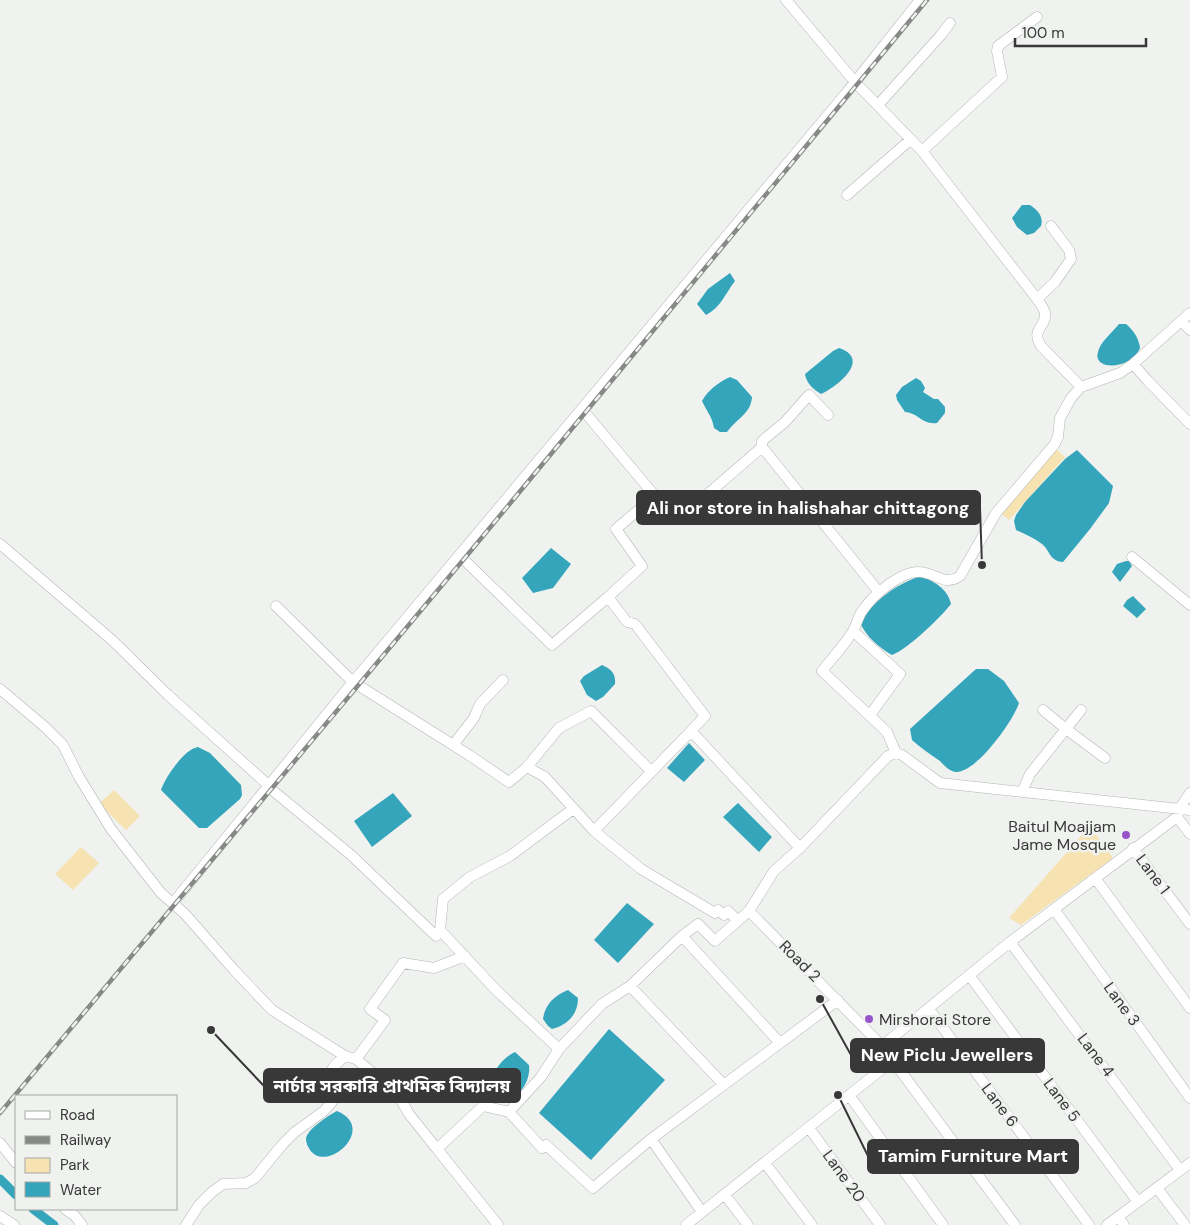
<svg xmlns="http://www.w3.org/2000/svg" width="1190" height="1225" font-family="'DM Sans','Noto Sans Bengali',sans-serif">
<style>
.green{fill:#f7e2b2}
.water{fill:#34a5bb}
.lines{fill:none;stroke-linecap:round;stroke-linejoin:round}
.canal{stroke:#34a5bb;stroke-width:9}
.minor-casing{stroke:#b3b6b4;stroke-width:11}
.minor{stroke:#fff;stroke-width:10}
.rail-casing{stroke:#878987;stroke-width:4.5}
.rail{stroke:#eff2ef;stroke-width:2.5;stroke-dasharray:8;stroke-linecap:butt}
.poi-dot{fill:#9654ca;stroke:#eff2ef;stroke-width:2}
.labels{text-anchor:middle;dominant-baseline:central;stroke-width:5;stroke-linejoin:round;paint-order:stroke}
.poi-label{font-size:16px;fill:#373837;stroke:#eff2ef;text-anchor:end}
.street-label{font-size:16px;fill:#373837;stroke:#eff2ef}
.leader{fill:none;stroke:#373837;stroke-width:2}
.callout-dot{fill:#373837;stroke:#eff2ef;stroke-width:2}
.callout{fill:#373837;stroke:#373837;stroke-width:2}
.callout-label{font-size:18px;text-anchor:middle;font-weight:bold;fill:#fff}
</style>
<rect width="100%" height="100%" fill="#eff2ef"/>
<path class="green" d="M1054,447l11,10 -56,63 -10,-8z
M114,790l26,26 -14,14 -27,-26z
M1090,826l23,32 -92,67 -12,-7z
M81,847l18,16 -26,27 -18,-16z"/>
<path class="water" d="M1022,205h8c7,5 14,11 11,21l-7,7 -7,2 -10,-8 -5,-9z
M730,273l5,8c-10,13 -14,26 -29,34l-9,-11 11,-15z
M1119,324h7c7,6 13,14 14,24 -8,22 -48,23 -42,4 2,-10 15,-20 21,-28z
M839,348c33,11 -2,39 -18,46 -7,-4 -15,-11 -16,-20l28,-23z
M730,377l7,3 15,17c-1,17 -16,22 -25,35h-7l-6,-4c-2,-12 -7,-16 -12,-27 6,-11 17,-19 28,-24z
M916,378l5,3 4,7 -2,4 11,7h4l7,8v6l-8,10c-15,2 -18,-10 -32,-11l-8,-12 -1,-5 6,-8z
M1077,450l36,36 -4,17 -19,26 -27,33c-14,-1 -13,-12 -21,-18 -8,-6 -17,-10 -26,-14l-2,-9 2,-6 9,-13 40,-43z
M551,548l20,16 -18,24 -20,5 -11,-15z
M1126,561h3l3,5 -12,16 -8,-10 5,-8z
M921,576c14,6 27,13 30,28 -11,14 -43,45 -59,51 -14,-8 -25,-18 -32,-32 13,-23 37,-39 61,-47z
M1133,596l13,13 -9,9 -14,-12 4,-6z
M602,665c9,4 14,8 13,19l-12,13 -7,4 -9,-6 -7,-14 4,-5z
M976,669h12l16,12 15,22c-5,17 -47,77 -67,68 -5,-2 -9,-7 -12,-10 -10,-7 -19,-13 -28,-21l-2,-11z
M689,743l16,17 -21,22 -17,-14z
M198,747l12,6 31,32 1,10 -2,4 -33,29h-8l-38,-38c4,-12 23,-41 37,-43z
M393,793l19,23 -40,31 -18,-26z
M738,803l34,34 -13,15 -36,-35z
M627,903l27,21 -36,39 -24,-23z
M568,990l10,8c0,16 -10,27 -26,31l-4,-3 -5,-7c2,-15 11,-23 25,-29z
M609,1029l56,51 -74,80 -52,-47z
M515,1052l14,13c3,24 -25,51 -41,19 6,-13 14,-26 27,-32z
M337,1111c41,17 -10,63 -27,39 -2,-3 -4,-7 -4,-11 0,-9 23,-24 31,-28z"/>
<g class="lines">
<path class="canal" d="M0,1179l16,16
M33,1209l21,16"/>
<defs>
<path id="minor" d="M786,0l69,82 67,69 115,148c3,4 7,9 8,14 2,15 -15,15 -4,33l40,41
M878,105l63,-70 9,-12
M922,151l80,-74 -5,-26 1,-5 39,-29
M847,195l63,-55
M1037,299l18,-17 16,-23 -2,-9 -18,-24
M1182,322l8,8
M1133,364l15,17 42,43
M582,409l73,87 24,23 83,-72 116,144
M762,447v-6l23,-19 24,-27 19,20
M655,496l-39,33 26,37 -34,31 19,25 8,2 70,92 -14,15
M0,544l112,96 56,55 98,88 5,6 80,66 85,81 4,-6 56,60 63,59 43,-45 28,-18 52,-50 16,-12 17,17 34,-30 25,-40 26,-23 88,-92 8,-3 6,2 38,28 250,27
M460,556l92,89 56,-48
M1132,557l58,48
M276,606l77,76 116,73 40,27 18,-15 18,10 49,54 97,-100 109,117
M853,631l47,43 -30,41
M0,689l45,38 18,18 16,32 32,52 50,64 24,21 50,57 37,39 73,46 -11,10 -4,7 3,15 -1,14 -8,9 -29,21 -13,13 -27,33 -9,5 -23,1 -11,8 -13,13 -13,20
M1043,710l23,19 39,29
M453,745l21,-27 6,-14 23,-24
M896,753l-9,-21 -65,-61c10,-13 23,-26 31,-40 4,-7 5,-15 10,-21 10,-15 38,-39 56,-38 16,0 25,15 41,4l36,-63 58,-68 4,-8 2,-19 11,-20 10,-11 39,-14 13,-9 57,-51
M527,767l32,-39 32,-17 60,60
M1022,792l8,-18 51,-64
M1190,793l-11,16 -2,8 13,17
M594,831l47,38 74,44 3,-3 6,5 4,-4 9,9
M1133,848l57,76
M1095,878l95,130
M173,903l180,-221 494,-590 73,-92
M1054,909l136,189
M749,911l133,135 133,179
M440,930l3,-31 27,-22 40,-21 63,-47
M682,936l98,107
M1010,942l170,228
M969,975l169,227
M630,986l94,99
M929,1009l160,216
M882,1046l128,-104 167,-125
M345,1056l11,3 29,24 16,17 8,14 28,35 46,-43 26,6 32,-35 18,-28
M356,1059l29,-39 -15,-11 33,-46 31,5 31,-12
M849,1095l94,130
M509,1112l33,36 4,-3 47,43 58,-49
M809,1128l71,97
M0,1143l16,20
M437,1149l61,76
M765,1163l47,62
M1157,1188l28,37
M725,1195l23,30
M65,1209l10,7 7,9
M702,1212l-51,-73 187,-139
M0,1216l14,9
M1118,1217l6,8
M686,1225l206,-164
M1107,1225l83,-62"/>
</defs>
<use href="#minor" class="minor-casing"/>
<use href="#minor" class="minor"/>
<defs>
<path id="rail" d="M0,1113l464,-554 463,-559"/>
</defs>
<use href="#rail" class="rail-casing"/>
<use href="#rail" class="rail"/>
</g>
<g class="poi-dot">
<circle cx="1126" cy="835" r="5"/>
<circle cx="869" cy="1019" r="5"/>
</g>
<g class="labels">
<g class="poi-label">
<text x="1116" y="826">Baitul Moajjam<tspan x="1116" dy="18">Jame Mosque</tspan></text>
<text x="879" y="1019" text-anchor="start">Mirshorai Store</text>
</g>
<g class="street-label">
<text transform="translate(1153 874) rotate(53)">Lane 1</text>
<text transform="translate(800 961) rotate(45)">Road 2</text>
<text transform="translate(1122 1004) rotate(54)">Lane 3</text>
<text transform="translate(1096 1055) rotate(53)">Lane 4</text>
<text transform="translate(1062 1100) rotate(53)">Lane 5</text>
<text transform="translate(1000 1105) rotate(53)">Lane 6</text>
<text transform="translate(844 1176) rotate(54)">Lane 20</text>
</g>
</g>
<path class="leader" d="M982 565L980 508M820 999L851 1055M211 1030L264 1086M838 1095L868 1156"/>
<g class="callout-dot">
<circle cx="982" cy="565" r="5"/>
<circle cx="820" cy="999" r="5"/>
<circle cx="211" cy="1030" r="5"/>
<circle cx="838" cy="1095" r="5"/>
</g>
<g class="callout">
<rect x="637" y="491" width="343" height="33" rx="5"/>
<rect x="851" y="1039" width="193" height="33" rx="5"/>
<rect x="264" y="1069" width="256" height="33" rx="5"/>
<rect x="868" y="1140" width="210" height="33" rx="5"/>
</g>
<g class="callout-label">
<text x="808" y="514">Ali nor store in halishahar chittagong</text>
<text x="947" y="1061">New Piclu Jewellers</text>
<text x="392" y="1092">নার্চার সরকারি প্রাথমিক বিদ্যালয়</text>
<text x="973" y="1162">Tamim Furniture Mart</text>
</g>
<rect x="15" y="1095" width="162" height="115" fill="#eff2ef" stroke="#a5a8a5"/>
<rect x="25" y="1111" width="25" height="8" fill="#ffffff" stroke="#a5a8a5"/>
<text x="60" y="1120" font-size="15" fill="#373837">Road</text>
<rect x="25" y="1136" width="25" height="8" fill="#878987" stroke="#a5a8a5"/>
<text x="60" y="1145" font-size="15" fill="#373837">Railway</text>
<rect x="25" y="1158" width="25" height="15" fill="#f7e2b2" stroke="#a5a8a5"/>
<text x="60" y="1170" font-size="15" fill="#373837">Park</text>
<rect x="25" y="1182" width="25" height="15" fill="#34a5bb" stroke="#a5a8a5"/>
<text x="60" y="1195" font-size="15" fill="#373837">Water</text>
<path d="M1015 38v8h131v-8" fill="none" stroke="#373837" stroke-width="2.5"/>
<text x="1022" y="38" font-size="15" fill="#373837" stroke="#eff2ef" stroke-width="4" paint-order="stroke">100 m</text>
</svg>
